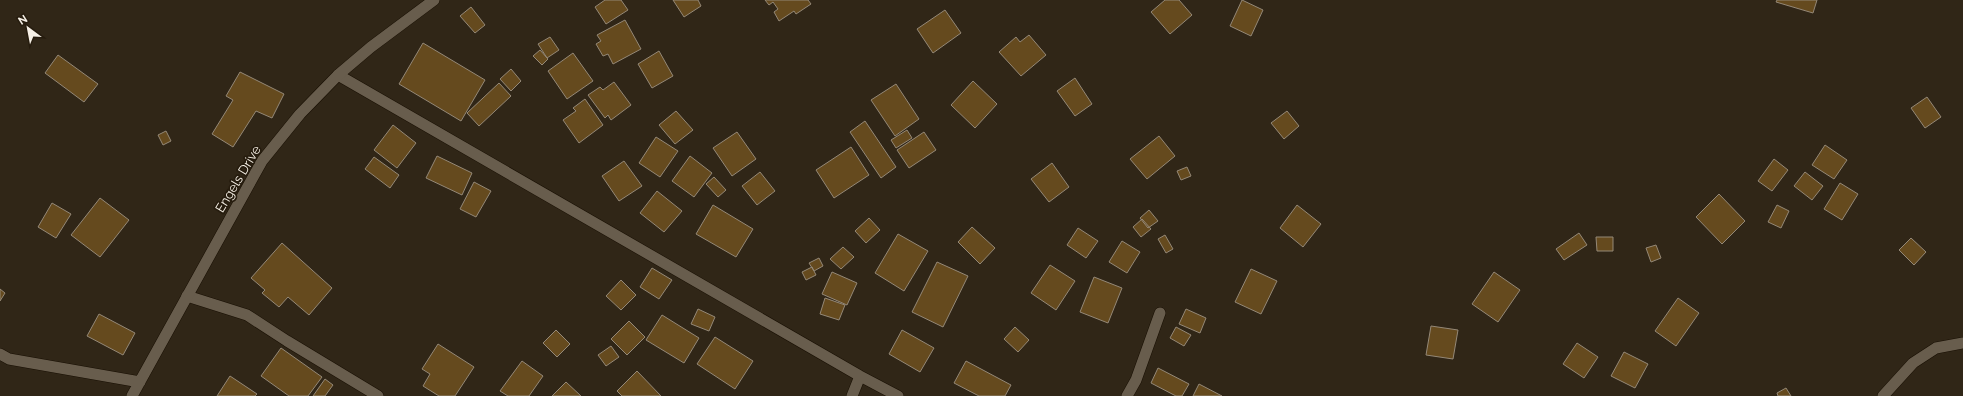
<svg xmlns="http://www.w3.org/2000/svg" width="1963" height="396" font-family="Raleway,sans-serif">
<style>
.building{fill:#654a1e;stroke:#948877}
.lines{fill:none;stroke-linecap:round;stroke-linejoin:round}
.minor-casing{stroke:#180f03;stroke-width:12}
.tertiary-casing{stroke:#180f03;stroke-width:12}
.minor{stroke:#685d4d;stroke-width:11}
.tertiary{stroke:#685d4d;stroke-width:11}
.labels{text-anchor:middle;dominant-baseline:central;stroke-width:3.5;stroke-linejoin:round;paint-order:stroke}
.street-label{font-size:13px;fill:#f6f0e6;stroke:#261c0e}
</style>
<rect width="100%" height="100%" fill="#302617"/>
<path class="building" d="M605,0h16l7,10 -22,14 -11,-17z
M673,0h25l3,6 -17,11z
M765,0h43l3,4 -15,10 -2,-3 -15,10 -5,-9 4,-3 -5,-7 -4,3z
M1165,0h14l13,15 -22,19 -19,-22z
M1242,0l21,10 -12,26 -21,-10z
M1777,0h40l-4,13 -37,-11z
M471,7l14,18 -10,8 -15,-17z
M945,10l16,23 -28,20 -16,-24z
M625,20l16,29 -28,15 -5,-10 -5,2 -7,-12 5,-3 -4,-6z
M1029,35l17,20 -25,21 -22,-24 17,-15 4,5z
M550,37l9,13 -12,8 -9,-14z
M423,43l62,37 -24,41 -62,-37z
M540,50l8,9 -6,6 -9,-9z
M659,51l14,25 -21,12 -14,-24z
M573,53l20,28 -26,18 -19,-28z
M58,55l40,29 -14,18 -39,-29z
M511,69l10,12 -10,10 -11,-12z
M240,72l44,22 -12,24 -16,-7 -23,36 -21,-13 21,-34 -7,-4z
M1075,78l17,26 -17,12 -18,-25z
M973,81l24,23 -22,24 -24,-23z
M614,82l17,23 -20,15 -3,-5 -3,3 -17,-23 12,-8 3,3z
M499,83l12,13 -32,30 -12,-13z
M896,84l23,35 -24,17 -24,-36z
M1927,97l14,20 -16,11 -14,-20z
M585,99l18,26 -24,18 -16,-23 13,-9 -3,-3z
M676,111l17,19 -18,14 -16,-19z
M1287,111l12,15 -15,13 -13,-16z
M865,121l31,46 -15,11 -31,-46z
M393,125l23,18 -19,25 -23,-18z
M907,130l5,8 -16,10 -5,-8z
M166,131l5,10 -8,4 -5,-10z
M737,132l19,27 -24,17 -19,-28z
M924,132l12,18 -27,18 -12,-18z
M1159,136l16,20 -28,23 -17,-20z
M656,137l22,14 -18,26 -21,-14z
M1825,145l22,15 -13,19 -22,-14z
M851,147l18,28 -35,23 -18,-28z
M437,156l35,17 -10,22 -36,-17z
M690,156l22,17 -18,24 -22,-16z
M374,157l25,18 -9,13 -25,-19z
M1774,159l14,11 -16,21 -14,-10z
M624,161l18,25 -23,15 -17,-25z
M1052,163l17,24 -20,15 -18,-23z
M1187,167l4,9 -10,4 -4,-9z
M760,172l15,19 -18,14 -15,-19z
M1805,172l18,14 -11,14 -18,-14z
M714,177l12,13 -8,7 -12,-13z
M474,182l17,9 -15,26 -16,-8z
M1840,183l18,11 -16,26 -18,-11z
M657,191l25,20 -18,21 -24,-19z
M1719,194l26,27 -23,23 -26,-27z
M100,198l29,22 -29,37 -29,-22z
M52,203l19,11 -15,24 -18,-11z
M713,205l40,24 -17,28 -40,-23z
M1297,205l24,19 -18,23 -23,-19z
M1777,205l12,6 -8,17 -13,-6z
M1149,210l9,11 -10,7 -8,-10z
M869,218l11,12 -14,13 -11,-12z
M1142,219l9,10 -10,8 -8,-10z
M972,227l23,21 -15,16 -22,-22z
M1078,228l20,13 -12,17 -19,-13z
M1579,233l8,12 -23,15 -8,-11z
M898,234l30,17 -24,40 -29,-18z
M1165,235l8,14 -7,4 -8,-14z
M1596,237h17v14h-16z
M1911,238l15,14 -12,13 -15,-15z
M1122,241l18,11 -13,21 -18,-11z
M282,243l50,45 -23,27 -21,-18 -9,10 -17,-14 3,-3 -14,-12z
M1656,245l5,13 -10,4 -5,-14z
M843,247l11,10 -13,12 -11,-10z
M819,258l4,8 -9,5 -5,-8z
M937,262l31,14 -25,51 -31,-15z
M1050,265l25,16 -19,29 -25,-17z
M812,267l4,8 -10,5 -4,-8z
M652,268l20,12 -13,19 -19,-12z
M1251,269l26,12 -16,33 -26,-12z
M832,272l25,11 -10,22 -25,-11z
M1494,272l26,18 -22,32 -26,-18z
M1094,277l28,11 -14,35 -28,-11z
M621,280l15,15 -15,15 -15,-14z
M0,289l5,4 -5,8z
M825,298l20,7 -6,15 -19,-6z
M1678,298l21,15 -23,33 -21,-15z
M698,309l17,8 -6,14 -18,-7z
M1186,309l20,9 -6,15 -21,-9z
M99,314l36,19 -12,22 -36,-19z
M662,315l37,23 -15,25 -38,-23z
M629,321l16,16 -18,18 -16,-16z
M1431,326l27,4 -5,29 -27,-4z
M1015,327l14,13 -11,12 -14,-13z
M1176,327l15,8 -7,11 -14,-8z
M556,330l14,14 -13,13 -14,-14z
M902,330l32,18 -14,24 -31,-18z
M715,337l38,24 -18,28 -38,-25z
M1577,343l21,14 -14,21 -21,-14z
M438,344l36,23 -19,29h-16l-16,-10 7,-12 -8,-5z
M611,346l8,11 -13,9 -8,-11z
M281,348l41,29 -14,19h-19l-28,-20z
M1624,352l24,12 -13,24 -24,-12z
M522,361l21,15 -14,20h-21l-8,-5z
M966,361l45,24 -6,11h-26l-25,-13z
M1158,368l31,16 -7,12h-6l-25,-13z
M637,371l24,25h-39l-5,-5z
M230,376l27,18 -2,2h-38z
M325,379l8,6 -8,11h-12z
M566,382l15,14h-29z
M1199,384l23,12h-29z
M1786,388l5,8h-13l-1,-3z"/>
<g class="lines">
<defs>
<path id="minor" d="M338,75l522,301 38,20
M187,296l60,19 40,26 91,55
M852,396l8,-20
M1127,396l9,-16 24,-67
M1883,396l30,-33 23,-15 27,-5"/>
<path id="tertiary" d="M0,354l9,5 131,23
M132,396l130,-235 38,-47 38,-39 33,-28 63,-47"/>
</defs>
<use href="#minor" class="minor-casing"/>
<use href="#tertiary" class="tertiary-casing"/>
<use href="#minor" class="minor"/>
<use href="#tertiary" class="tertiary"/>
</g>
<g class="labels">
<g class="street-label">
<text transform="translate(238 179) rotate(-59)">Engels Drive</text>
</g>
</g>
<g transform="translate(28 28) rotate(328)" stroke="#261c0e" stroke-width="3" paint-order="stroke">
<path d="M0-3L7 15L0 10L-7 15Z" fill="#f6f0e6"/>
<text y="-6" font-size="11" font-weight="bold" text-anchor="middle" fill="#f6f0e6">N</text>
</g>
</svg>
